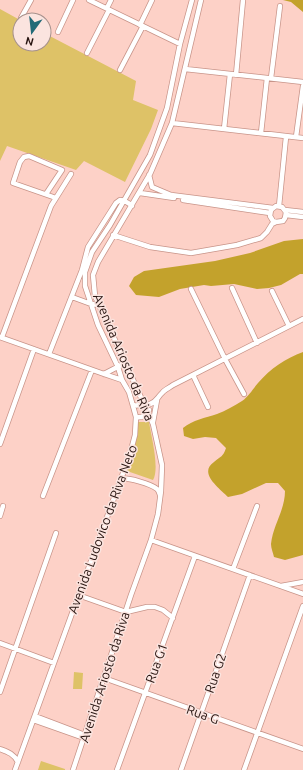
<svg xmlns="http://www.w3.org/2000/svg" width="303" height="770" font-family="Ubuntu,sans-serif">
<style>
.green{fill:#dec267}
.forest{fill:#c3a22c}
.lines{fill:none;stroke-linecap:round;stroke-linejoin:round}
.minor-casing{stroke:#c89489;stroke-width:6}
.minor{stroke:#fff;stroke-width:4.5}
.labels{text-anchor:middle;dominant-baseline:central;stroke-width:3;stroke-linejoin:round;paint-order:stroke}
.street-label{font-size:13px;fill:#271410;stroke:#fbe4df}
</style>
<rect width="100%" height="100%" fill="#fdd1c7"/>
<path class="green" d="M0,9l20,11v24h24v-11l92,48 -3,19 25,10 -7,19 -26,53 -41,-21 -8,9 -69,-24 -7,15z
M138,422h11c2,13 11,47 4,58l-26,-9 6,-16z
M74,672l9,1 -1,16h-9z
M41,761l24,8v1h-27z"/>
<path class="forest" d="M283,0h20v12l-12,-10z
M303,239v35h-3l-19,11 -12,3 -12,1 -23,-5 -23,2 -7,-1 -24,4 -21,8 -23,-2 -7,-9 5,-9 10,-6 71,-10 35,-8 34,-12z
M303,352v203l-18,5 -11,-3c-1,-4 -3,-9 -3,-13 2,-19 14,-34 14,-53l-7,-8h-12l-24,11 -14,3c-9,-9 -30,-24 -14,-35 7,-6 9,-5 12,-14l-10,-10 -11,-1 -12,2 -9,-3 -1,-8c10,-8 22,-10 34,-14 8,-3 17,-8 25,-13 7,-5 10,-11 16,-18 12,-14 28,-25 45,-31z"/>
<g class="lines">
<defs>
<path id="minor" d="M89,0l91,44
M107,8l4,-8
M21,18l10,-18
M140,25l12,-25
M58,32l15,-32
M87,53l22,-43
M185,69l118,13
M120,70l23,-44
M236,75l7,-75
M271,78l9,-72
M172,123l131,15
M224,129l6,-55
M261,133l6,-55
M296,137l7,-51
M149,175l3,12 19,8 102,13
M140,193l34,5
M46,194l16,-24 -33,-14 -5,1 -4,5 -7,21 43,15
M183,200l87,13
M279,206l7,-69
M285,210l18,2
M286,215l17,2
M113,235l37,12 41,6 46,-8 24,-7 6,-6 5,-8 4,-2 7,-1 2,-3 1,-6 -4,-5 -6,-1 -5,4 -1,6 3,5 3,1
M232,288l25,55
M191,289l34,70 19,35
M272,291l17,35
M72,297l19,7 8,1
M0,337l104,37 18,6
M2,337l49,-131 20,-32
M49,354l33,-84 6,-23 28,-44 4,-3c5,1 8,2 12,6
M104,374l21,-11
M193,375l15,32
M133,406c6,-2 11,1 17,-2 6,-2 7,-6 12,-11 2,-3 7,-5 11,-8l130,-66
M136,417c5,1 11,-1 13,-7
M153,422l4,-22
M0,444l34,-95
M121,479c6,-2 30,5 36,10 2,2 2,3 3,6
M43,496l49,-126
M0,516l3,-10
M151,540l152,54
M233,569l24,-63
M281,586l22,-4
M78,595l48,17 21,-5h8l8,3 10,8
M0,643l54,20
M104,678l199,71
M0,692l56,-159
M35,716l50,19
M33,720l51,18
M0,749c8,3 14,5 18,13
M15,770l115,-316 5,-19 1,-18 -3,-11 -4,-14 -7,-12 -4,-13 -20,-42 -13,-39v-14l7,-20 18,-27 40,-70 17,-47 13,-64 12,-44
M73,770l58,-175 20,-55 7,-26 3,-23 1,-26 -9,-41 -58,-128 -2,-21 5,-13 52,-88 22,-51 29,-123
M117,770l78,-214
M181,770l69,-195
M244,770l59,-164"/>
</defs>
<use href="#minor" class="minor-casing"/>
<use href="#minor" class="minor"/>
</g>
<g class="labels">
<g class="street-label">
<text transform="translate(124 357) rotate(67)">Avenida Ariosto da Riva</text>
<text transform="translate(102 529) rotate(-70)">Avenida Ludovico da Riva Neto</text>
<text transform="translate(156 663) rotate(-70)">Rua G1</text>
<text transform="translate(215 673) rotate(-71)">Rua G2</text>
<text transform="translate(104 677) rotate(-72)">Avenida Ariosto da Riva</text>
<text transform="translate(203 714) rotate(20)">Rua G</text>
</g>
</g>
<g transform="translate(32 32) rotate(195)"><circle r="19" fill="#fbe4df" stroke="#a6918c"/>
<path d="M0-3L7 15L0 10L-7 15Z" fill="#226a77"/>
<text y="-6" font-size="11" font-weight="bold" text-anchor="middle" fill="#271410">N</text>
</g>
</svg>
